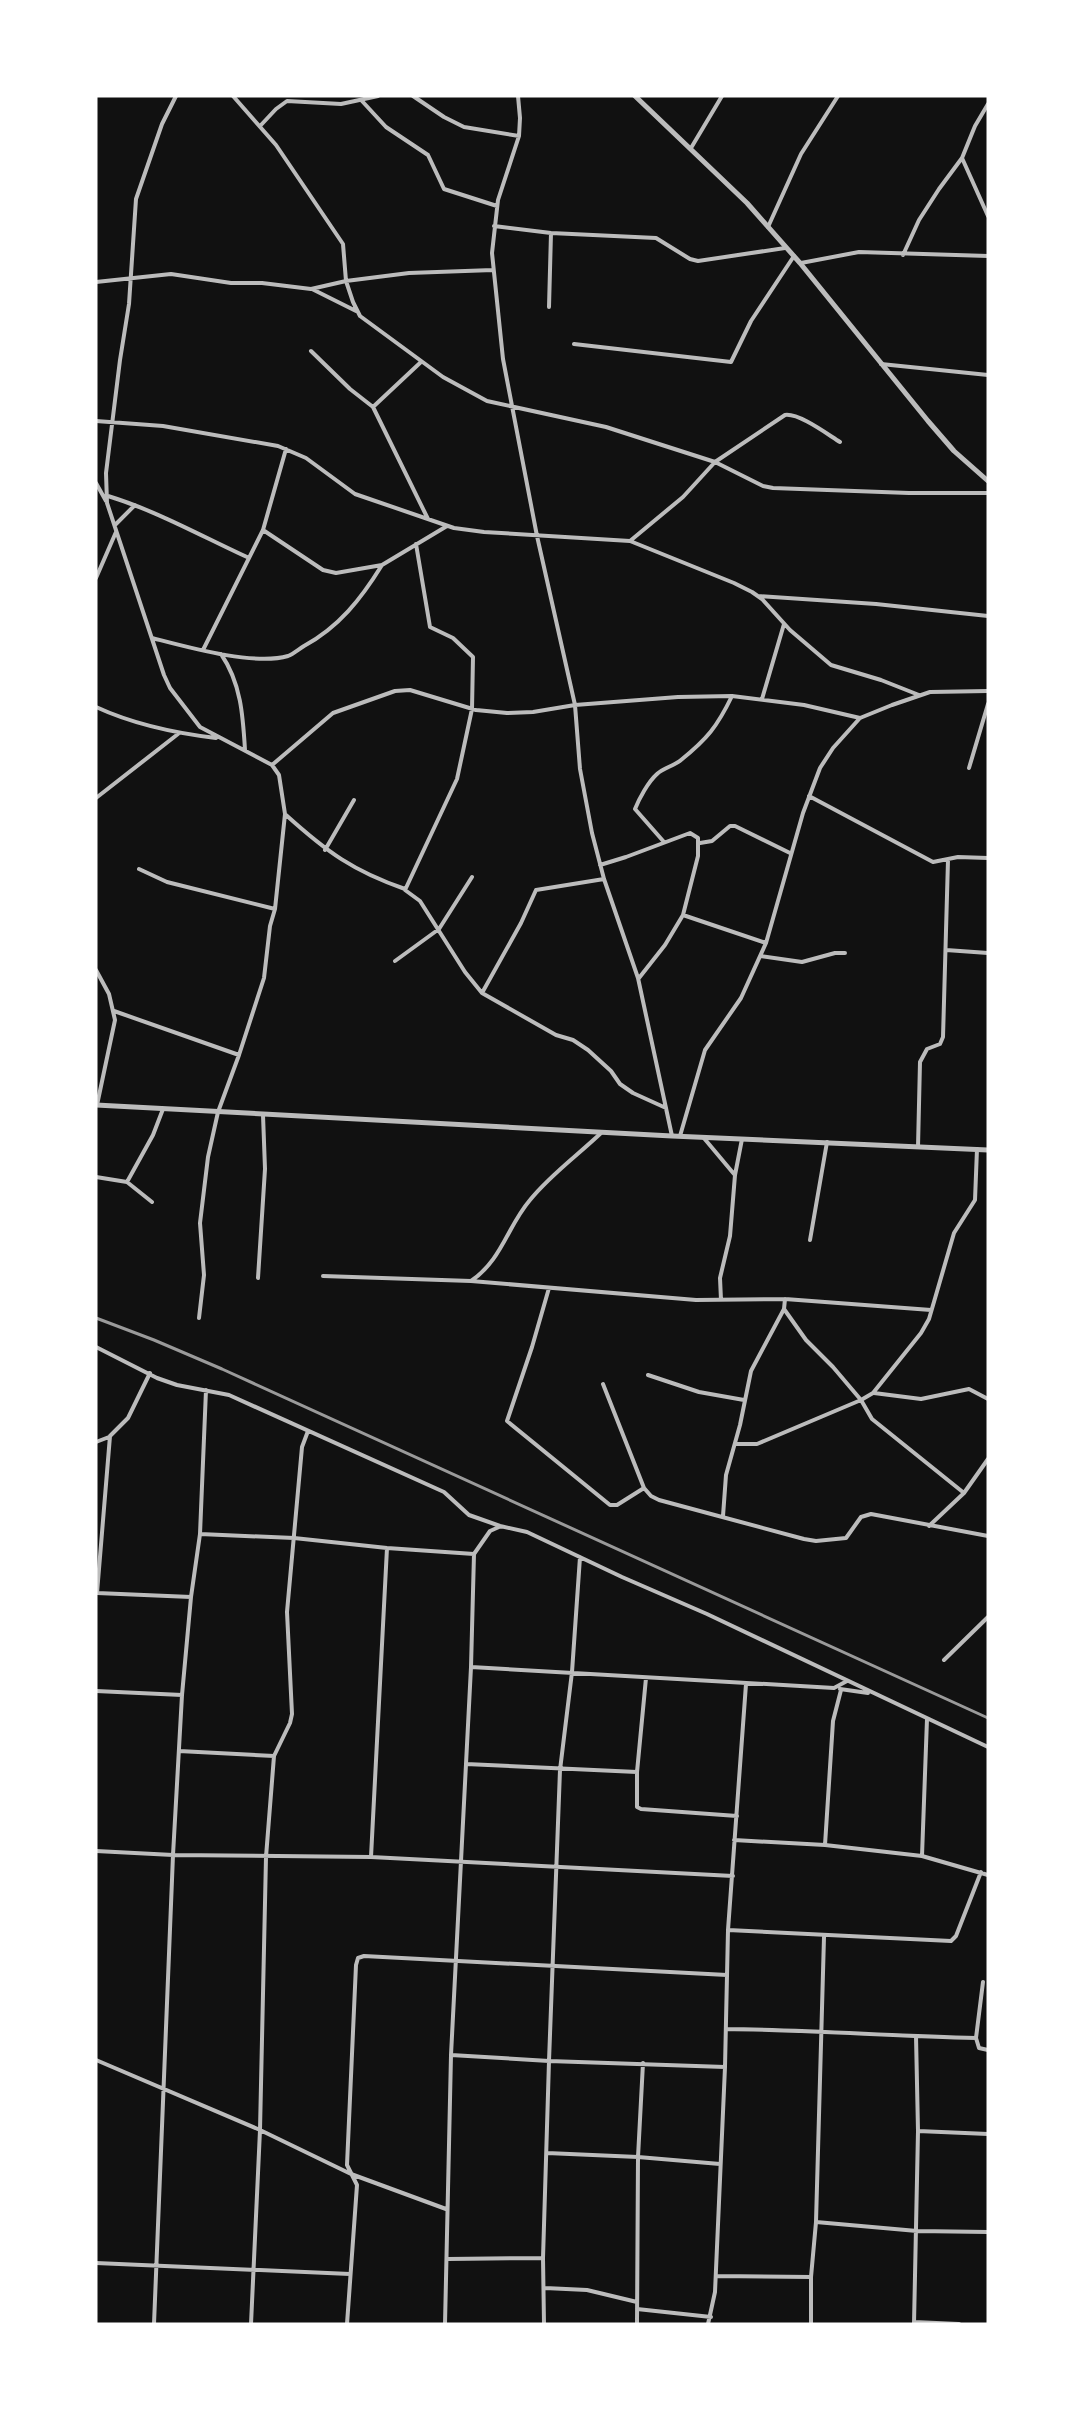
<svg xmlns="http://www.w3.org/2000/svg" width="1084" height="2420" font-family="'Sofia Sans Condensed',sans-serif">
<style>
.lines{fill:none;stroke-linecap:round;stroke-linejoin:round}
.minor{stroke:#bcbcbc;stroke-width:4}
.tertiary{stroke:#bcbcbc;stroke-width:5}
.rail{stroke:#9a9a9a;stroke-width:3}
</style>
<rect width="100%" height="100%" fill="#111"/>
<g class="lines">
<path class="minor" d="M176,96l-14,28 -26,75 -7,105 -9,56 -14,113 1,30 57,172 6,13 30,39 72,38 7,10 6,39 -10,95 -5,17 -6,52 -25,77 -21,57 -10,45 -8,66 4,52 -5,43
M233,96l43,49 67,99 3,37 7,21 7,14 83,61 44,24 119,26 109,35 48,24 10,2 136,5h79
M413,96l31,21 20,10 55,9
M518,96l2,22 -1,18 -21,64 -6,53 11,106 34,177 38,169 5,64 12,64 12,46 34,99 34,158
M362,101l24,26 42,28 16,34 53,17
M261,125l15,-16 11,-8 54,3 37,-8
M691,148l31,-52
M962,158l26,58
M494,226l57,7 105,5 34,21 8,2 87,-13
M768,227l33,-73 37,-58
M903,255l16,-35 20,-31 23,-31 13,-32 13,-22
M801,263l58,-11 129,4
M96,282l75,-8 60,9h31l49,6 35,-8 63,-8 84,-3
M312,289l44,22
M549,307l2,-74
M574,344l157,18 20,-41 43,-65
M311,351l39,38 23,18 55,112
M881,364l107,11
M373,407l48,-45
M96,421l67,5 115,20 28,12 49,36 99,34 30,4 146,9 104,42 18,9 10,7 28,31 41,35 50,15 38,15
M96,483l10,18
M108,496c49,15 93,40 141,62
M115,525l20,-20
M263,530l60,40 13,3 46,-8 65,-39
M630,541l53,-44 32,-35 70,-47c14,-2 42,19 55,27
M416,544l14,83 23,11 20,19 -1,52 -15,70 -52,111 15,11 45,71 17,21 74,42 17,5 15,10 23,21 9,13 13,9 33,15
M96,578l20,-46
M758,596l118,8 112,12
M152,638c35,9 102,28 136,18 5,-2 11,-7 16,-10 35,-19 57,-47 78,-81
M203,650l60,-120 23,-81
M221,654c20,29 22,62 24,96
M762,699l22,-75
M96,707c39,18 78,26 120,31
M272,765l61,-52 62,-22 15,-1 66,20 31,3 26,-1 42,-7 103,-8 54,-1 72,9 56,13
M969,768l19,-64
M809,796l124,66 25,-5 30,1
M96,798l82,-64
M286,815c41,37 67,56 119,74
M664,842l-29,-33c4,-10 13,-27 22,-35 6,-6 17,-8 24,-14 26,-21 36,-33 51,-64
M700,843l12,-2 18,-15h5l55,27
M325,850l29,-50
M600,865l26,-8 64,-24 8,5v18l-15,59 -18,30 -26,33
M139,869l28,13 108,27
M683,915l83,28
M946,950l42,3
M760,956l42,6 33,-9h10
M395,961l44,-32 33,-52
M96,970l13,24 6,26 -18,85
M482,993l39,-70 15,-33 68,-11
M114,1011l125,44
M680,1136l25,-86 36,-52 25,-55 37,-130 17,-45 13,-20 27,-30 32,-13 38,-13 58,-1
M703,1137l31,37
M918,1147l2,-85 7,-13 13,-5 3,-7 5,-177
M96,1177l31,5 26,-47 10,-26
M127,1182l25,20
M810,1240l17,-98
M323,1276l148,5c31,-21 36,-54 59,-81 20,-25 48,-45 71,-67
M258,1278l7,-109 -2,-54
M471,1281l225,19 89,-1 146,11
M549,1288l-17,59 -25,74 103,84h7l27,-17
M721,1300l-1,-22 10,-42 5,-61 7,-36
M784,1309l22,31 27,27 28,33 11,19 92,74
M96,1347l61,31 20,7 52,10 215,97 25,23 31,11 27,6 95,45 85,37 281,133
M648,1375l51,17 45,8
M603,1384l41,104 7,8 8,4 145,39 12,2 30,-3 15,-21 10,-3 117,22
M874,1393l47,6 48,-10 19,10
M96,1442l13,-5
M735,1444h22l104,-44 12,-7 48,-60 8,-14 25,-86 21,-33 2,-51
M723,1516l3,-41 14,-50 11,-54 33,-62 1,-10
M929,1526l35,-33 24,-34
M200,1534l94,4 93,10 87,6
M97,1593l13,-157 18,-18 22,-45
M97,1593l94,4
M944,1660l44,-43
M471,1667l363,21 13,-7
M646,1678l-9,94v35l4,2 96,7
M840,1689l28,4
M96,1691l86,4
M179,1751l95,5
M466,1764l171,8
M734,1840l91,5 97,11 66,19
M825,1845l8,-124 8,-31
M96,1851l77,4 198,2 362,19
M922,1856l5,-137
M371,1857l16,-309
M728,1930l223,11 5,-5 25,-64
M983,1982l-7,56 3,10 9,2
M726,2029c83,1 166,7 250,9
M451,2055l98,6 176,6
M96,2060l164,70 91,44 95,35
M918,2131l70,3
M547,2153l91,4 82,7
M816,2222l101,9 71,1
M448,2259l95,-1
M96,2263l254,11
M716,2276l95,1
M545,2288l42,2 50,12
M637,2309l74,8
M914,2322l45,2
M154,2324l19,-469 9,-160 9,-98 9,-63 6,-144
M251,2324l9,-194 6,-273 8,-101 16,-33 2,-9 -5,-102 15,-165 6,-16
M347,2324l10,-139 -10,-20 9,-200 2,-7 6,-2 363,19
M445,2324l6,-269 20,-388 3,-113 16,-23 9,-4
M544,2324l-1,-66 6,-197 11,-291 12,-98 8,-115
M637,2324l1,-167 5,-94
M708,2324l7,-32 10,-225 3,-137 18,-246
M811,2324v-47l5,-55 8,-285
M914,2324l4,-193 -2,-95"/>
<path class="tertiary" d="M635,96l112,107 53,60 128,158 26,30 34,30
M96,1105l576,31 316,14"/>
<path class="rail" d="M96,1318l58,22 68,29 766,349"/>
</g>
<rect width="1084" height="2420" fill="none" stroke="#ffffff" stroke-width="195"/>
</svg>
